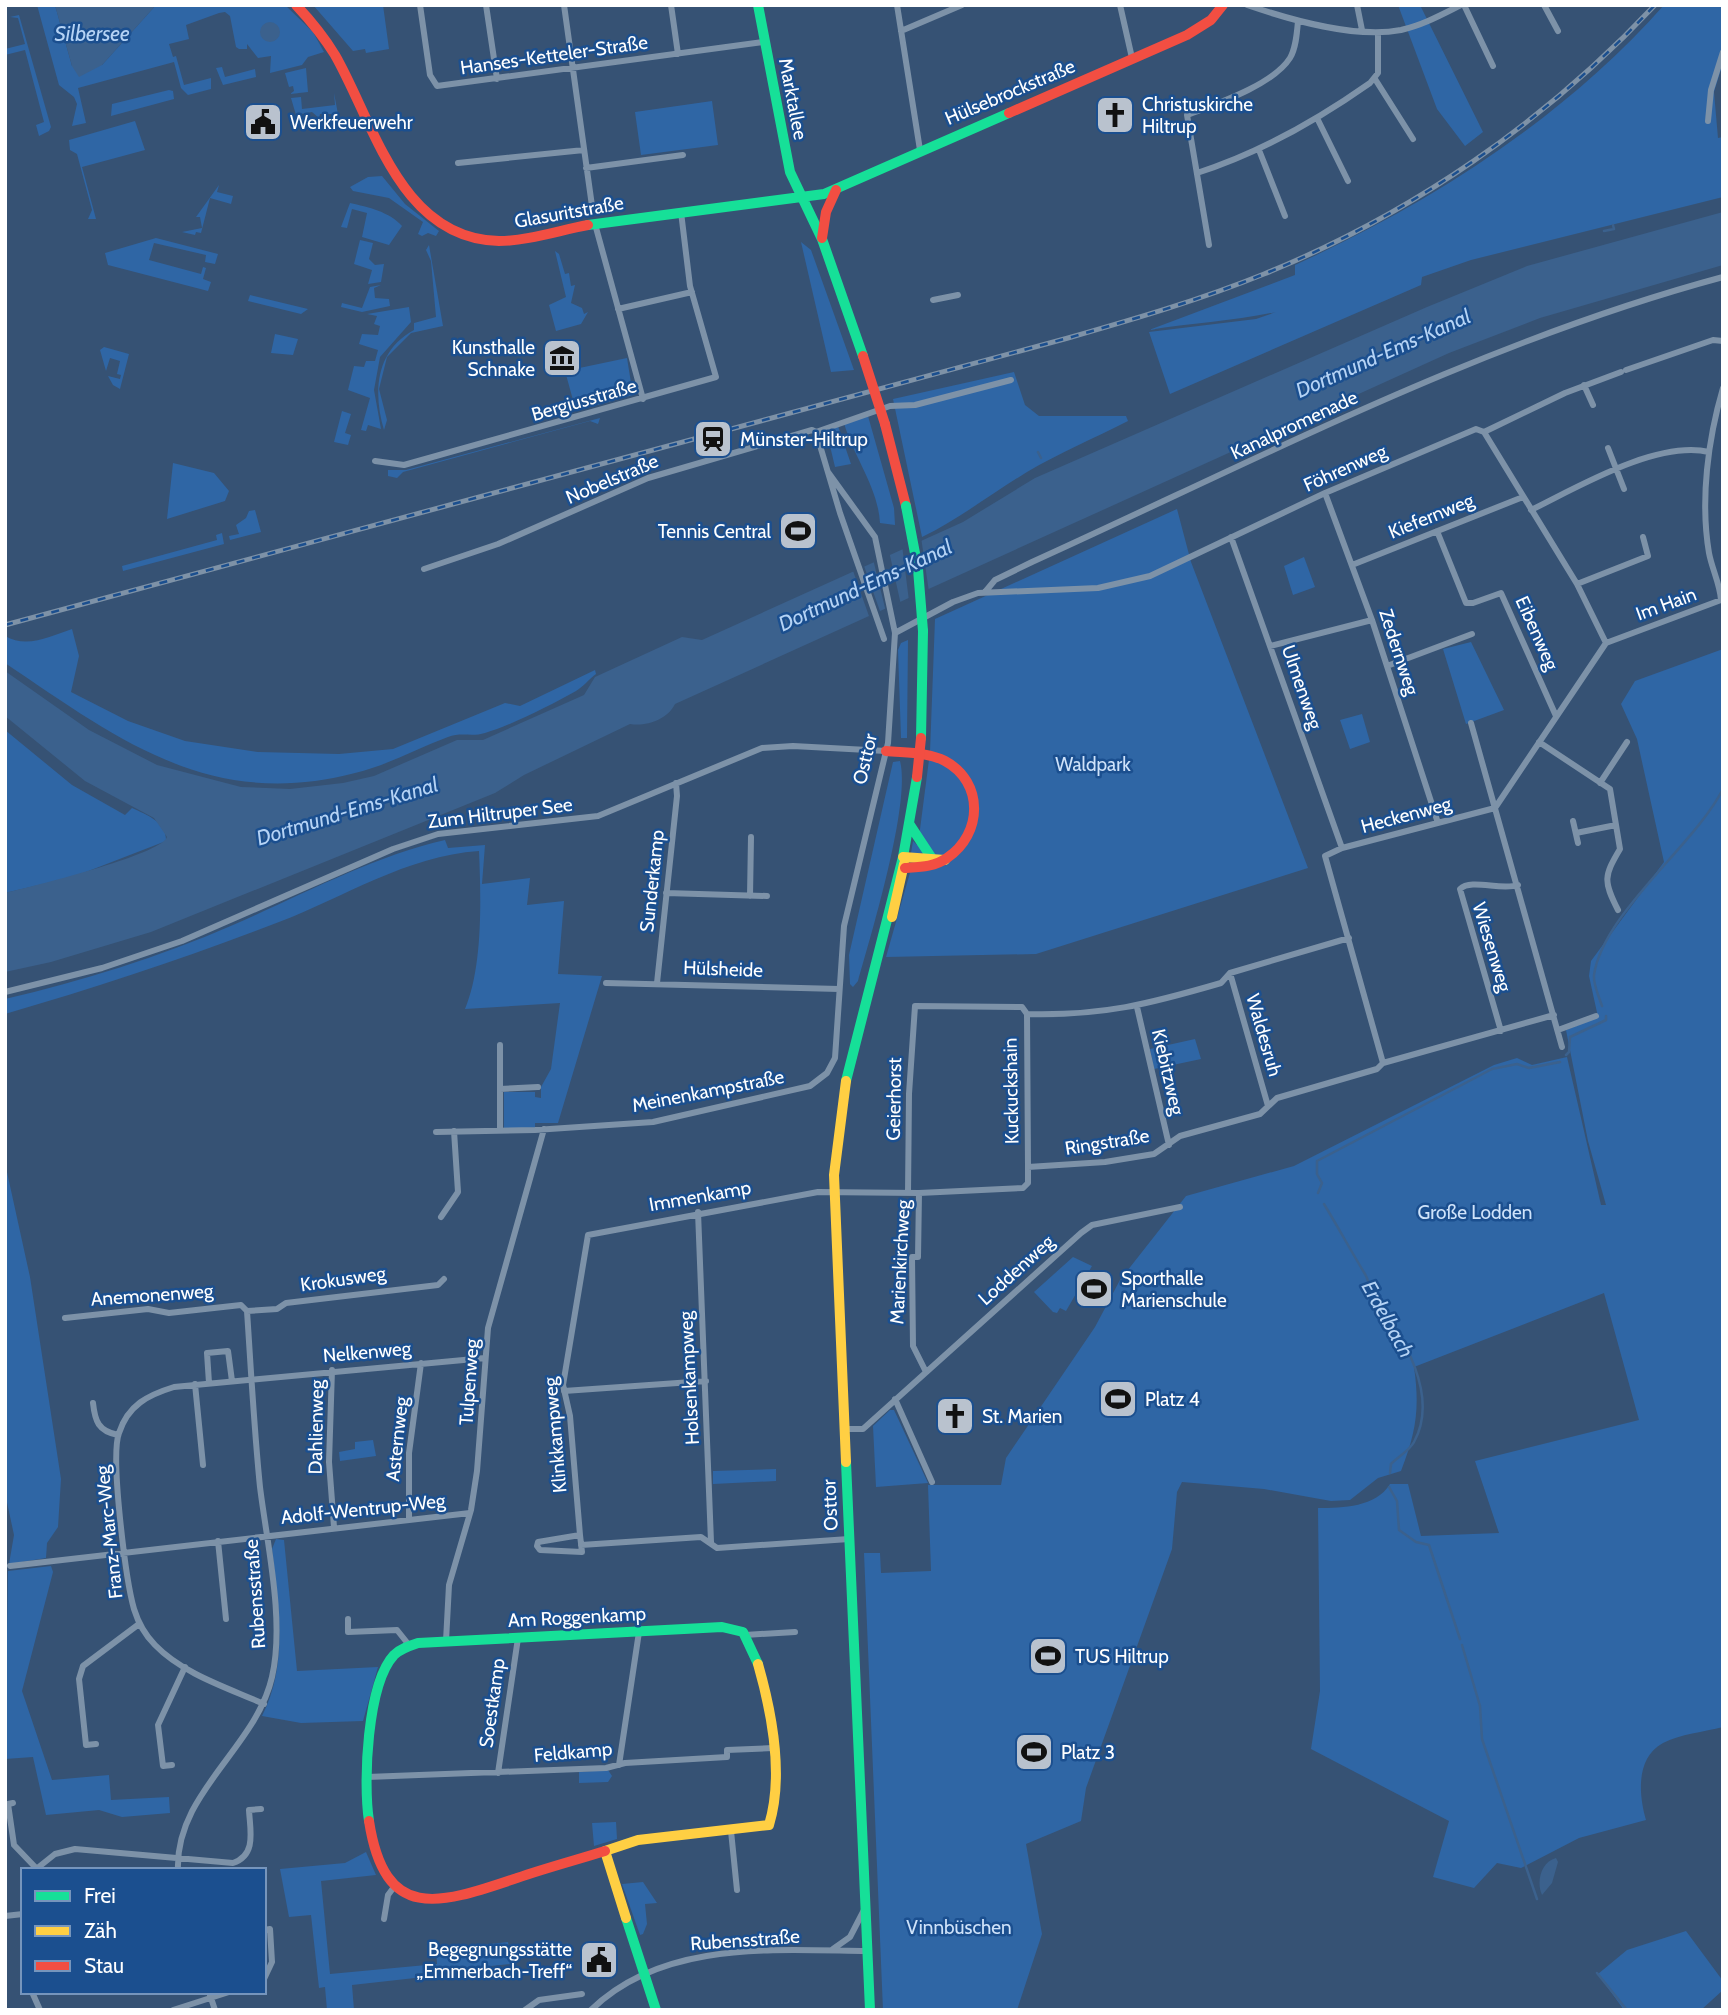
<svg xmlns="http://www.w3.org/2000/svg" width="1728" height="2015" font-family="Cabin,sans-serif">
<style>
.green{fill:#2f66a5}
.water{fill:#3b618d}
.pier{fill:#365274}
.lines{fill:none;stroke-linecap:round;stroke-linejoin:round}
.stream{stroke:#3b618d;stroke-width:2.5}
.street{stroke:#7d92a8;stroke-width:6}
.fast{stroke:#16e098;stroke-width:10}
.slow{stroke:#ffcf43;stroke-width:10}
.jam{stroke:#f24e42;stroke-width:10}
.rail-casing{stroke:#7e92a7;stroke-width:5}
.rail{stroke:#1b4f8f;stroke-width:2.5;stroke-dasharray:8;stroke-linecap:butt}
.fast-bridge{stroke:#16e098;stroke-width:10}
.jam-bridge{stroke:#f24e42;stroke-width:10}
.labels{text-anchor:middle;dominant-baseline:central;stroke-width:5;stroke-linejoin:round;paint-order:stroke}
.street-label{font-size:19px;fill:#fff;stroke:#1b4f8f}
.poi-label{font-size:19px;fill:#fff;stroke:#1b4f8f;text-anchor:start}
.park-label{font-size:19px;fill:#cfe3fa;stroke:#1b4f8f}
.water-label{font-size:21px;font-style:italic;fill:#b5d3f5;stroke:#1b4f8f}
</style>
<rect width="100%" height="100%" fill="#365274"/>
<path class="green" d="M37,5h18l17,61 30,-1 54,-60h129l28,27 11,20 -16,5 -6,8 -32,8 1,-17 -13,2 -11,-14v5h-8l-3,-2 -6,-31 -5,-4 -6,1 -33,12 3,14 -20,5 4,13 3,-1 8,29 27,-7v11l-23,6 -7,-7 -7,-26 -96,26 8,35 -14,3 5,-22 -3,-7 -15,-12z
M313,5h70l6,44 -23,4 -1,-4 -12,2z
M1398,5h22l63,127 -18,14 -28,-37z
M1664,5h59v58l-9,29 4,46 5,-1v60l-252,63 -49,17 -1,8 -251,109 -21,-62 107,-13 20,-7c-41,9 -85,11 -127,18l146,-55v-10c136,-62 269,-147 369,-260z
M19,15l32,112 -2,4 -10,5 -3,-11 8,-3 -19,-72 -20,5v-6l20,-5 -7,-26 -8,-1z
M222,67l3,10 30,-8 1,8 -33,8 -7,-17z
M306,68l2,24 -18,2 4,-3 -1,-5 -4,1 -4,-14z
M169,90l4,1 1,8 -63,17 1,-12z
M334,93l4,21h-18l-1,4 -7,-6 -16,3 -5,-17 10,-1 1,12 33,-4z
M712,101l6,44 -77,10 -6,-43z
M135,121l10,29 -63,17 14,52h-8l4,-9 -15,-56 -7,-4 -1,-10z
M382,176l23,28 34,27 -3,5 -8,-3 -6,3 -4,-2 5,-12 -34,-24 -36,-7 -3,-4 18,-10z
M219,185l-2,7 16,4 -2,8 -21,-6 -9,35 -5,-1 -1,3 -13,-3 20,-4 -2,-11h-4z
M350,203c18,4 40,9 52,23l-13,19 -27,-8 5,-24 -15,-4 -5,19 -6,-1z
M156,238l62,16 -3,10 -10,-2 1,-7 -52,-12 -5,17 52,14 2,-7 3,1 -3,11 8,3 -3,9 -100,-26 -3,-12z
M360,240l13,3 -4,16 6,6 9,-1 -3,18 -13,2 4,-14 -18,-6z
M801,242l10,8 43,120 -23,2z
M429,245l14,81 -32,7 -24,24 -8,32 8,31 -3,10c-11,-37 -9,-79 30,-100v-7l22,-6 -5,-56 -5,-11z
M555,251l4,3 6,20 4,-1 2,13 4,-1 -4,18 11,5 2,6 4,-2 -7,12 -25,7 -7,-26 17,-8z
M381,285l-7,3 1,10 14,1 1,7 -28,6 -21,-5 1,-4 20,5 8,-21z
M250,295l58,14 -7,5 -53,-13z
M409,307l2,15 -31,35 -6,33 7,39 -13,-4 -2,6 -5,-1 9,-32 -22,-8 6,-24 10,1 2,-6h9l3,-11 -19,-6 3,-10 16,1 2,-9 -6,-2 3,-8 -10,-2z
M275,334l23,5 -5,16 -22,-2z
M104,347l25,7 -9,35 -7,-4 -5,-9 12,3 1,-4 -4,-1 3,-13 -10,-3 -4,13 -6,-21z
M627,358l6,37 -57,16 -11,-40z
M1014,372l11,33 14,11h87l2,5c-33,17 -69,32 -101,51 -36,22 -68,47 -105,65l-29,-138z
M342,411l9,3 -6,19 6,2 -3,10 -14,-3z
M868,416l26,92 1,17 -15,-2c-2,-36 -26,-65 -36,-100z
M600,418l-2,6 -8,-3 -187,51 -6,6 -9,-2v-6h18z
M838,426l13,38 -16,3 -9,-38z
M173,463l41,10 15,18 -4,10 -58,18z
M1177,509l14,53 117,306 -272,86 -150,3 29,-102 -4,-2 2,-12 4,4 2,-8 11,-85 5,-133z
M255,510l6,22 -31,8 -1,-4 10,-2 -3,-9 10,-7 3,-7z
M222,533l2,11 -101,27 -1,-5 95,-26 -1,-5z
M1304,557l11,30 -22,8 -9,-29z
M72,629l7,27 -8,36 57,29 57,20 73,11 81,2 54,-5 112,-46 15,3 75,-36 1,4c-7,5 -13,13 -20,17 -25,14 -64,34 -91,42 -12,4 -25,-1 -37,4 -32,12 -60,28 -93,36 -145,38 -237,-34 -350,-110v-27c22,13 46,0 67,-7z
M908,640l-1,98h-6l-3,-88 3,-7z
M1471,642l33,68 -38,14 -23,-75z
M1723,649v1078c-19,5 -43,7 -60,16 -28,15 -24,53 -17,77l-67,18 -58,30 -24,-5 -23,25 -41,-11 16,-56 -138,-72 9,-58 -2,-183c25,0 58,-1 72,-24h18l13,52 78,-3 -24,-72 164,-41 -35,-127 -190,74c6,42 2,65 -13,104l-23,7 -28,22 -19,1 -67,-12 -82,-7 -5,10 -5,57 -86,239 -5,33 -55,23 16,90 -25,76h-134l-19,-457h16l1,20 50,-2 -3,-86h73l5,-27 89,-131 25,-47 66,-84 108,-30 200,-101 23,-7 15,7 35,-8 34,148h5l-18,-64 -22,-111 32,-13 -9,-41 2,-15 73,-99 -27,-123 -16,-35 14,-23z
M1362,714l8,28 -20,7 -10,-29z
M5,730l67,55 53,30 7,-7c15,7 35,14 34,33l-93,36 -68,16z
M900,761c11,42 -29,174 -42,220l-5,6 -3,-3 -1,-29 44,-193z
M445,840l3,8 37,-3 -3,39 48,-6 -3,27 37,-4 -6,73 44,2 -44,147h-23v7h-31v-38h31v5l6,1v-11l10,-18 9,-66 -95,6c18,-43 16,-110 14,-158 -73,5 -134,46 -200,71 -90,35 -181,65 -274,92v-15c78,-18 154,-42 228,-74 69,-30 138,-68 212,-85z
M1195,1039l6,20 -47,10 -4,-20z
M5,1163l25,114 31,202 -3,48 -11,16 -1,15 -37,6 5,-29 -9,-42z
M1073,1257l19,9 -26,45 -6,-3 -3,5 -4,-1 -19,-20z
M890,1410h4l34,73 -52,4 -3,-61z
M373,1440l3,16 -36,5 -1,-9 16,-3v-7z
M776,1469v12l-63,3v-13z
M276,1539l8,1 13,131 81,-4 -15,54 -62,2 -39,-7c27,-53 16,-110 10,-167z
M51,1566l2,6 -31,119 30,89 57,-5 2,25 58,-3 1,16 -48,4 -23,-7 -53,5 -13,-58 -28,2 3,-188z
M608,1770l4,6 -4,6 -29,1v-11z
M616,1822l1,17 -23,7 -2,-23z
M366,1852l10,23 -55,6 9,93 107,-10 -1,-14 72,-8 3,22 -96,10v4l-63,7 2,25h-27l-2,-23 -6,1 -8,-73 -22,2 -9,-48 65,-6z
M643,1882l14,21 -12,1 2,20 -4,10 -3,1 -18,-51z
M1686,1931l37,50v9l-22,20h-77l-26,-36 29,-24z"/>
<path class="water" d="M55,5h101l-54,60 -23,12 -7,-11z
M260 32a10 10 0 1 1 20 0a10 10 0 1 1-20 0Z
M1723,212v53l-183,53 -91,35 -774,351c-7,15 -29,23 -45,20l-106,51 -29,18 -344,139 -100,30 -46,10v-79c24,-6 156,-38 162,-56l-13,-19 -69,-37 -80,-65v-45l84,59 68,35 84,22 49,2 53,-6 31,-7 83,-36h26l101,-45 11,-18 87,-40 20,3 261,-118 72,-44 392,-171 100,-41z
M1556,1858l2,4 -6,21 -10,12c-6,-13 -1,-33 14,-37z"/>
<path class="pier" d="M921,537l8,55 -20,9 -7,-56z
M889,551l12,54 -15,7 -13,-53z
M863,563l18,51 -11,5 -18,-51z"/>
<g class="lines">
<path class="stream" d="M1604,231l10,-2 -1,-4
M1038,452l3,6
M1602,1006c-3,-9 -9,-22 -8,-31 9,-62 100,-129 129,-186
M1566,1055l3,-3 1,-15 36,-17v-4
M1318,1193l4,-10 -5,-9v-13l175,-92 25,-5 12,4 31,-6
M1324,1204c14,23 27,47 41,70 3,4 3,10 6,15 25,39 71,102 43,153 -4,8 -16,15 -23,22l-1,9
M1389,1487l8,14 2,29 17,12 13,3 31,94
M1462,1645l18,61 2,33 55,160
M1597,1973l30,37"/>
<path class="street" d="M420,5l10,70 7,11 326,-44
M486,5l11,74
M564,5l28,201
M671,5l7,49
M897,5l23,145
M1120,5l12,53
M1247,5c44,15 108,34 154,25 22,-5 40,-15 60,-25
M1357,5l5,25
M1464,5l29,61
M1544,5l14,26
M901,31l61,-26
M1375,79l38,60
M1317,118l31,63
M1708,121l3,-31 12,-38
M1259,150l26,66
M458,163l126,-13
M586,168l97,-13
M1197,173c63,-20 119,-52 173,-90l8,-10v-40
M595,224l48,175
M1209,245l-22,-130c29,-11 86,-30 103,-57 6,-10 7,-25 8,-37
M933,300l25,-5
M618,309l74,-17
M1626,370l87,-30 10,1
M1584,385l9,20
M1484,432l81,-39 56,-21
M1608,448l16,41
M375,461l29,4 312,-88 -26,-91 -9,-74
M1325,493l47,127 66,203
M1531,510c47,-23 126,-70 178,-58
M1437,531l29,72h7l28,-10 55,123
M1231,537l111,311
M1352,565l171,-68
M424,569l74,-25 150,-66 164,-48 4,2
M1577,584l71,-28 -5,-19
M985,592l10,-12 37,-18c227,-103 449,-220 691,-285
M895,633l58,-31 25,-9 120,-5 52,-12 175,-83 151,-64 8,3 93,152 29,59
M884,639l-44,-126 -24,-81 74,-26 25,-1 96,-25
M1270,646l102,-26
M1387,666l85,-32
M1471,723l91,324
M1539,742l71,47 10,60c-16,27 -17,32 -2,61
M1600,783l27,-41
M1495,808l111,-165 115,-43c-1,-16 -9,-31 -12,-47 -9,-53 -1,-114 14,-165
M1573,821l5,22
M1576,833l40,-8
M666,893l101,3
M750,896l1,-59
M1230,973l38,133
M606,983l233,6
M657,983l20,-187 -1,-13
M5,992l97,-24 80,-27 211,-92 45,-15 160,-18 164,-68 31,-2 93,5
M1137,1007l32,138
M1558,1030l38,-14
M1501,1031l-41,-142c11,-11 41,2 58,-4
M1383,1063l-58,-207 17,-8 153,-40
M500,1089l38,-2
M500,1129v-84
M436,1132l99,-2 118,-8 157,-36 17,-13 8,-15 9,-132 44,-183 7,-110 -20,-96 -47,-65
M1028,1167l77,-5 49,-8 26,-18 80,-22 17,-16 100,-29 6,-6 171,-48
M908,1193l1,-99 6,-88 107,1 5,7c76,2 122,-10 194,-31l9,-10 119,-35
M919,1193l-1,64h-6l1,89 13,26
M698,1212l13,330
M441,1217l17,-25 -4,-61
M247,1311l30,-2 9,-6 152,-18 6,-6
M65,1318l83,-9 21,4 72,-8 6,6c4,59 7,117 13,176 7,57 25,134 12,190 -16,71 -97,116 -94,193
M332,1370l-3,92 5,65
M209,1383l-2,-30 21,-2 4,30
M195,1384l8,81
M564,1391l142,-10
M895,1399l37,83
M93,1403c2,18 5,28 25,32
M844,1429h19l218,-196 11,-8 88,-18
M409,1518v-65l12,-90
M580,1535l-10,-119 -7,-31 25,-150 230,-43 101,1 104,-5 5,-5v-16l-1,-153
M580,1535l2,17 -42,-2 -3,-4 1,-4z
M218,1541l8,78
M581,1545l120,-8 16,11 132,-9
M10,1566l460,-53
M348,1619v13l49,-2 12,15
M745,1635l50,-3
M446,1641l3,-56 22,-75 6,-39 11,-143 56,-199
M264,1704c-36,-16 -81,-30 -109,-59 -10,-10 -17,-23 -21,-36 -8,-28 -24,-152 -15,-176 9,-28 29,-38 55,-46l311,-29
M96,1744l-10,1 -7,-66 4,-13 56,-42
M172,1765l-9,1 -5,-41 27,-58
M619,1765l20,-133
M498,1773l20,-135
M367,1777l239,-9 19,-5 102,-6v-7l46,-2
M13,1803l-5,1 6,41 22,23
M731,1831l6,59
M35,1870l20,-16 20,-5 158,14c24,-8 17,-33 16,-53l12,-1
M23,1906v3
M5,1916l18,-2
M384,1919l4,-24 6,-8
M264,1930l6,-1 2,33 -8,17
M833,1949l17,-12 14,-27
M32,1992l8,18
M209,1992l6,18
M173,2010l56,-18
M525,2010l14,-10 43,-6
M591,2010c71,-70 183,-60 276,-59"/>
<path class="fast" d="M758,5l32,167 32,67 41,117
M588,225l236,-31 185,-81
M921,738l2,-107
M910,825l23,35
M846,1081l57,-224 14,-80
M846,1462l24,548
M369,1821c-6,-38 -2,-137 25,-166 6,-6 15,-9 24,-12l304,-16 21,5 15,32
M626,1918l30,92"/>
<path class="slow" d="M903,857l42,3
M892,917l12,-53
M846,1081l-12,94 12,287
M626,1918l-21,-67 33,-11 131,-15c15,-49 3,-112 -11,-161"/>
<path class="jam" d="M296,5c15,16 28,32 39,50 39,68 65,184 164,186 29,0 61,-11 89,-16
M1009,113l178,-78 24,-15 12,-15
M822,238l4,-26 10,-22
M885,424l21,82
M886,751c19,2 42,1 59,10 39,21 38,73 2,97 -13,9 -27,9 -42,10
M369,1821c16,103 71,83 148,57 29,-10 59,-18 88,-27"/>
<defs>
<path id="rail" d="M5,625l1063,-287c66,-19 132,-38 196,-64 148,-60 281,-152 391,-269"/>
</defs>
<use href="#rail" class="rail-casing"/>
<use href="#rail" class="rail"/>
<path class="fast-bridge" d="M906,506l12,63 5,62"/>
<path class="jam-bridge" d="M863,356l22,68
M917,777l4,-39"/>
</g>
<defs>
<symbol id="church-square" viewBox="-11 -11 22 22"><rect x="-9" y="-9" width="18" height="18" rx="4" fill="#b9c2ce" stroke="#1b4f8f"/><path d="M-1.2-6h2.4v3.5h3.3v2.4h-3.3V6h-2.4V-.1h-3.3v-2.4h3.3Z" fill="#111"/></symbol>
<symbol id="civic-square" viewBox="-11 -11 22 22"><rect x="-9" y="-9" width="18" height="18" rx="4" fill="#b9c2ce" stroke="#1b4f8f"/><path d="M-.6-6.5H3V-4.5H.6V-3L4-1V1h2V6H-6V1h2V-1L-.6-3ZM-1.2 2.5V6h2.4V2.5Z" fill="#111"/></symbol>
<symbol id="museum-square" viewBox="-11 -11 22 22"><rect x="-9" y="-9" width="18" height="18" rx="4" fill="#b9c2ce" stroke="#1b4f8f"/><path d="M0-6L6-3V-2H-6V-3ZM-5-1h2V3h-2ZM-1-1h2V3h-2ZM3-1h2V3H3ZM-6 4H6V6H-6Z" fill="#111"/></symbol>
<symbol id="station-square" viewBox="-11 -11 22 22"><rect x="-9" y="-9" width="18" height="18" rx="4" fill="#b9c2ce" stroke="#1b4f8f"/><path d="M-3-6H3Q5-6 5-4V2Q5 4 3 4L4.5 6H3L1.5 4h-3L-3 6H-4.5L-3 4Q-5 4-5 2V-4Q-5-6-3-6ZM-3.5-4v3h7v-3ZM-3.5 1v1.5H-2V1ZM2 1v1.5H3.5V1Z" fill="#111"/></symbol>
<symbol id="stadium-square" viewBox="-11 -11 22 22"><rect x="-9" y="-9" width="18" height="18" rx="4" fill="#b9c2ce" stroke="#1b4f8f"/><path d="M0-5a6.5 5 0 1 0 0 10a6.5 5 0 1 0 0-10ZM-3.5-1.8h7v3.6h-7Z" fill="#111"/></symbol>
</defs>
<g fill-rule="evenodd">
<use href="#church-square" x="1093" y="93" width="44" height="44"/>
<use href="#civic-square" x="241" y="100" width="44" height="44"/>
<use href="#museum-square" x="540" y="336" width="44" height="44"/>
<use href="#station-square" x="691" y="417" width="44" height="44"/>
<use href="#stadium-square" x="776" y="509" width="44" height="44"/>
<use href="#stadium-square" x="1072" y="1267" width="44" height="44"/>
<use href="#stadium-square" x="1096" y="1377" width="44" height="44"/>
<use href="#church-square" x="933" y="1394" width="44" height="44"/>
<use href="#stadium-square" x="1026" y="1634" width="44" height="44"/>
<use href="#stadium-square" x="1012" y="1730" width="44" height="44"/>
<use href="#civic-square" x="577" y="1938" width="44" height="44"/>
</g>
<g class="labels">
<g class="street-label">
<text transform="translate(554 55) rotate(-8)">Hanses-Ketteler-Straße</text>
<text transform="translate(1010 92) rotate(-23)">Hülsebrockstraße</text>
<text transform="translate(793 99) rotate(79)">Marktallee</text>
<text transform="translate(569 212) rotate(-10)">Glasuritstraße</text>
<text transform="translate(584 400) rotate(-16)">Bergiusstraße</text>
<text transform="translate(1294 425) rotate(-25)">Kanalpromenade</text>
<text transform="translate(1345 468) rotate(-24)">Föhrenweg</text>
<text transform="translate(612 479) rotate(-23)">Nobelstraße</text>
<text transform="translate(1431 516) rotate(-22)">Kiefernweg</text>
<text transform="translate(1666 604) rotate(-20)">Im Hain</text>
<text transform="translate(1537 633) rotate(66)">Eibenweg</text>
<text transform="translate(1399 652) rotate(72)">Zedernweg</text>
<text transform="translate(1302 687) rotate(71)">Ulmenweg</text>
<text transform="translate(865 759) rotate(-77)">Osttor</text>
<text transform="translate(500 813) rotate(-7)">Zum Hiltruper See</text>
<text transform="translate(1406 815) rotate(-15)">Heckenweg</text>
<text transform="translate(652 881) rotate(-84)">Sunderkamp</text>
<text transform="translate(1492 947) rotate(73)">Wiesenweg</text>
<text transform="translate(723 969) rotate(2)">Hülsheide</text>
<text transform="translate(1264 1035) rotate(74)">Waldesruh</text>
<text transform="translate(1168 1072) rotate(77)">Kiebitzweg</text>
<text transform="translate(708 1091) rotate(-11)">Meinenkampstraße</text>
<text transform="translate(1011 1091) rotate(-91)">Kuckuckshain</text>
<text transform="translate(894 1099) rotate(-89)">Geierhorst</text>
<text transform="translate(1107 1142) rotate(-9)">Ringstraße</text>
<text transform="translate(700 1196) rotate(-10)">Immenkamp</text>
<text transform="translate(900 1262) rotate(-87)">Marienkirchweg</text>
<text transform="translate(1016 1270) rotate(-42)">Loddenweg</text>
<text transform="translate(343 1279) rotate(-8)">Krokusweg</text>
<text transform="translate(152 1295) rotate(-4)">Anemonenweg</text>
<text transform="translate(367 1352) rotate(-5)">Nelkenweg</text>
<text transform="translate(689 1378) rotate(-93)">Holsenkampweg</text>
<text transform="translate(469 1382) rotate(-86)">Tulpenweg</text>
<text transform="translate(316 1427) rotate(-89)">Dahlienweg</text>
<text transform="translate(555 1435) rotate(-95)">Klinkkampweg</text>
<text transform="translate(397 1439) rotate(-84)">Asternweg</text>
<text transform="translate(830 1505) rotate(-93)">Osttor</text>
<text transform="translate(363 1509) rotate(-6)">Adolf-Wentrup-Weg</text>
<text transform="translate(109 1532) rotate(-96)">Franz-Marc-Weg</text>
<text transform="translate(255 1594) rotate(-94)">Rubensstraße</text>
<text transform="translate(577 1617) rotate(-3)">Am Roggenkamp</text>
<text transform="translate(492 1703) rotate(-82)">Soestkamp</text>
<text transform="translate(573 1752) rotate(-5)">Feldkamp</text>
<text transform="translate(745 1940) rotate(-4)">Rubensstraße</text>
</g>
<g class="poi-label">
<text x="1142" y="104">Christuskirche<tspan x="1142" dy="22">Hiltrup</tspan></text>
<text x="290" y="122">Werkfeuerwehr</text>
<text x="535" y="347" text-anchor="end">Kunsthalle<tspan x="535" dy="22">Schnake</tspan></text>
<text x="740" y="439">Münster-Hiltrup</text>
<text x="771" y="531" text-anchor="end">Tennis Central</text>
<text x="1121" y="1278">Sporthalle<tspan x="1121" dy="22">Marienschule</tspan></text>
<text x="1145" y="1399">Platz 4</text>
<text x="982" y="1416">St. Marien</text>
<text x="1075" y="1656">TUS Hiltrup</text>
<text x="1061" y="1752">Platz 3</text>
<text x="572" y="1949" text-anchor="end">Begegnungsstätte<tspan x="572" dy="22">„Emmerbach-Treff“</tspan></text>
</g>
<g class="park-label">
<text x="1093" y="764">Waldpark</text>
<text x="1475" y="1212">Große Lodden</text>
<text x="959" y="1927">Vinnbüschen</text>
</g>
<g class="water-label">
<text x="92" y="33">Silbersee</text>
<text transform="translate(1383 353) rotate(-24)">Dortmund-Ems-Kanal</text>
<text transform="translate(865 585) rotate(-25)">Dortmund-Ems-Kanal</text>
<text transform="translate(347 811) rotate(-17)">Dortmund-Ems-Kanal</text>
<text transform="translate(1388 1319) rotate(61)">Erdelbach</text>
</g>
</g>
<rect width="1728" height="2015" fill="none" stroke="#ffffff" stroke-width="14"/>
<rect x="21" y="1868" width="245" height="126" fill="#1b4f8f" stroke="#7695bc" stroke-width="2"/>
<rect x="35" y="1891" width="35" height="10" fill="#16e098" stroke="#7695bc" stroke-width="2"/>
<text x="84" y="1903" font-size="21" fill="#ffffff">Frei</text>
<rect x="35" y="1926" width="35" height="10" fill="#ffcf43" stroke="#7695bc" stroke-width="2"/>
<text x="84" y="1938" font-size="21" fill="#ffffff">Zäh</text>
<rect x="35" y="1961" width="35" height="10" fill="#f24e42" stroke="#7695bc" stroke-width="2"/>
<text x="84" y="1973" font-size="21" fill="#ffffff">Stau</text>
</svg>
